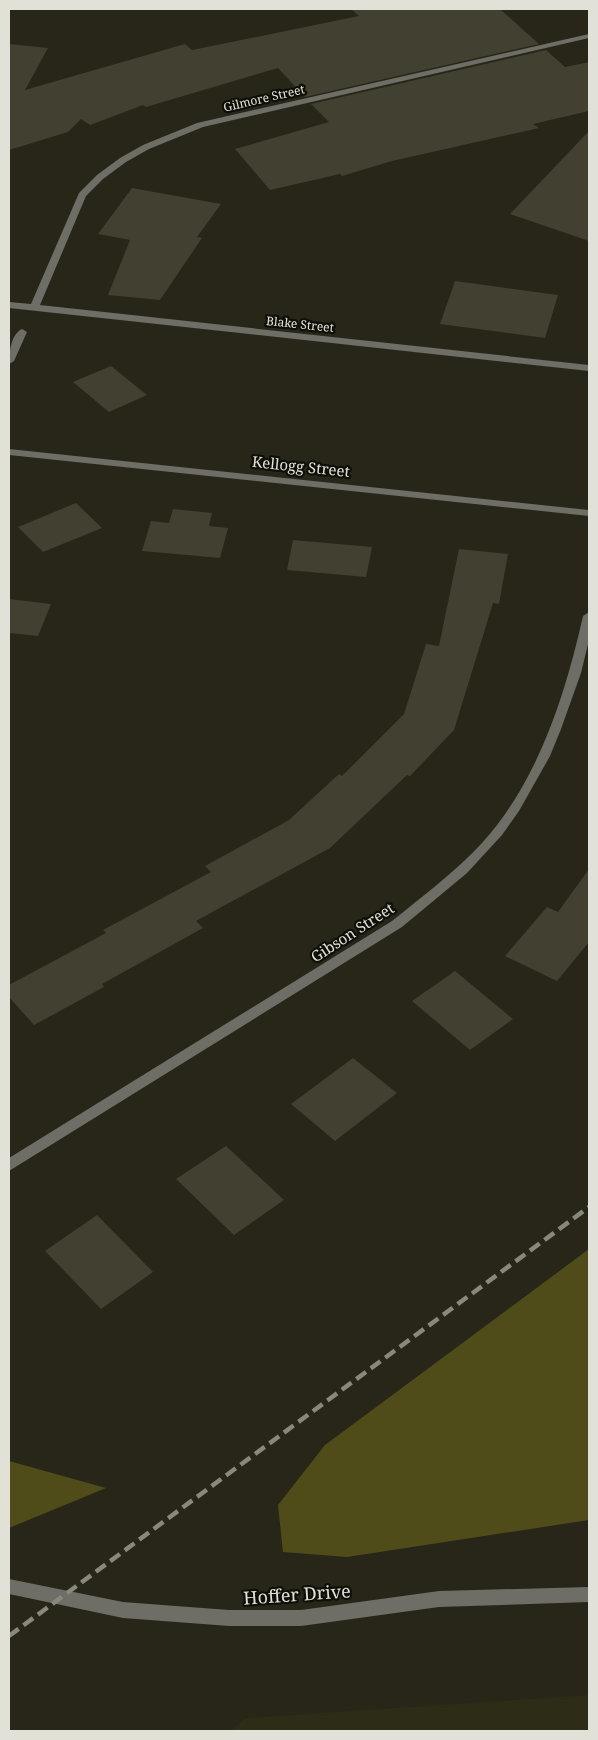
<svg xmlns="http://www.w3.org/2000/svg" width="598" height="1740" font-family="'Noto Serif',serif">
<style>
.built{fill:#2d2c17}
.forest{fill:#504c1a}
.building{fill:#414031}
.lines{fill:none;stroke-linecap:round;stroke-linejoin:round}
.minor{fill:#6e6d66;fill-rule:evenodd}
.rail{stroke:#89887d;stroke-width:4.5;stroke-dasharray:12 6;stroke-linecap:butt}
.labels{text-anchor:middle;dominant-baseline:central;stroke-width:4.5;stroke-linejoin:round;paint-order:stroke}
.far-street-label{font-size:12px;fill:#e2e1d8;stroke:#0f0f09}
.street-label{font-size:15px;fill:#e2e1d8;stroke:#0f0f09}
.near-street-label{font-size:18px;fill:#e2e1d8;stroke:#0f0f09}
</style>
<rect width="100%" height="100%" fill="#272618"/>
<path class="built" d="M589,1695v36h-359l16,-13z"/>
<path class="forest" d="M589,1249v271l-242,37 -64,-5 -5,-47 47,-60z
M9,1461l97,27 -97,40z"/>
<path class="building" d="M351,9h149l39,35 -234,53 -27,-29 -132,39 -3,-2 -53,20 -9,-6 -13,13 -59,18v-106l39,4 -23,42 160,-46 7,6 167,-34z
M546,50l19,17 24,-5v49l-56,13 6,4 -147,33 -50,15 -2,-2 -70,16 -35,-41 94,-27 -18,-18z
M589,131v110l-79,-27z
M132,188l89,16 -24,33 5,1 -42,62 -52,-5 22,-55 -32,-6z
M455,281l103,14 -13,43 -105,-14z
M111,366l36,29 -38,17 -36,-30z
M76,503l26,25 -59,24 -25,-25z
M173,509l39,4 -3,13 19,2 -8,30 -78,-7 9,-30 18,2z
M293,540l79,7 -6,30 -79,-7z
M459,549l49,5 -9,50 -6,-1 -39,127 -44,46 -3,-1 -77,73 -134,73 7,7 -101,56 2,3 -70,38 -25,-28v-12l97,-52 -3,-3 108,-58 -6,-6 84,-46 50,-46 3,2 62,-62 22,-70 13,2z
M9,599l42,5 -13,32 -29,-3z
M589,869v73l-32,39 -52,-25 42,-49 11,5z
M455,971l58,48 -43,31 -58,-49z
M353,1058l44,35 -62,48 -44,-37z
M226,1146l58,54 -50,35 -58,-56z
M97,1215l56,57 -52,37 -56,-58z"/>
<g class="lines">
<path class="minor" d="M589,34v4l-386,89 -54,22 -23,13 -23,17 -17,17 -46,109 549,60v6l-580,-63v-6l22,2 48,-111 18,-18 23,-17 23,-13 54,-22z
M22,329l5,3 -13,29 -5,3c0,-11 2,-30 13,-35z
M9,449l580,61v6l-580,-61z
M589,612v28l-8,33 -20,56 -11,27 -31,55 -17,24 -35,38 -65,54 -393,244v-13l383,-237c31,-25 63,-49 90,-78 56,-62 83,-147 101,-227z
M9,1579l114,23 106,8h72l138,-19 150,-4v15l-150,5 -138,19h-72l-106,-8 -114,-24z"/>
<path class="rail" d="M9,1636l580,-429"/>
</g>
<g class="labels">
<g class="far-street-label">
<text transform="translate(264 98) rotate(-13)">Gilmore Street</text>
<text transform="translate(300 324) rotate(6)">Blake Street</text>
</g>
<g class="street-label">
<text transform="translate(301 466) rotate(6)">Kellogg Street</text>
<text transform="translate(352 932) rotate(-33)">Gibson Street</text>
</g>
<g class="near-street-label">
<text transform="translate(297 1594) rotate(-4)">Hoffer Drive</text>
</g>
</g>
<rect width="598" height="1740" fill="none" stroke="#e2e1d8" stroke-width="20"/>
</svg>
